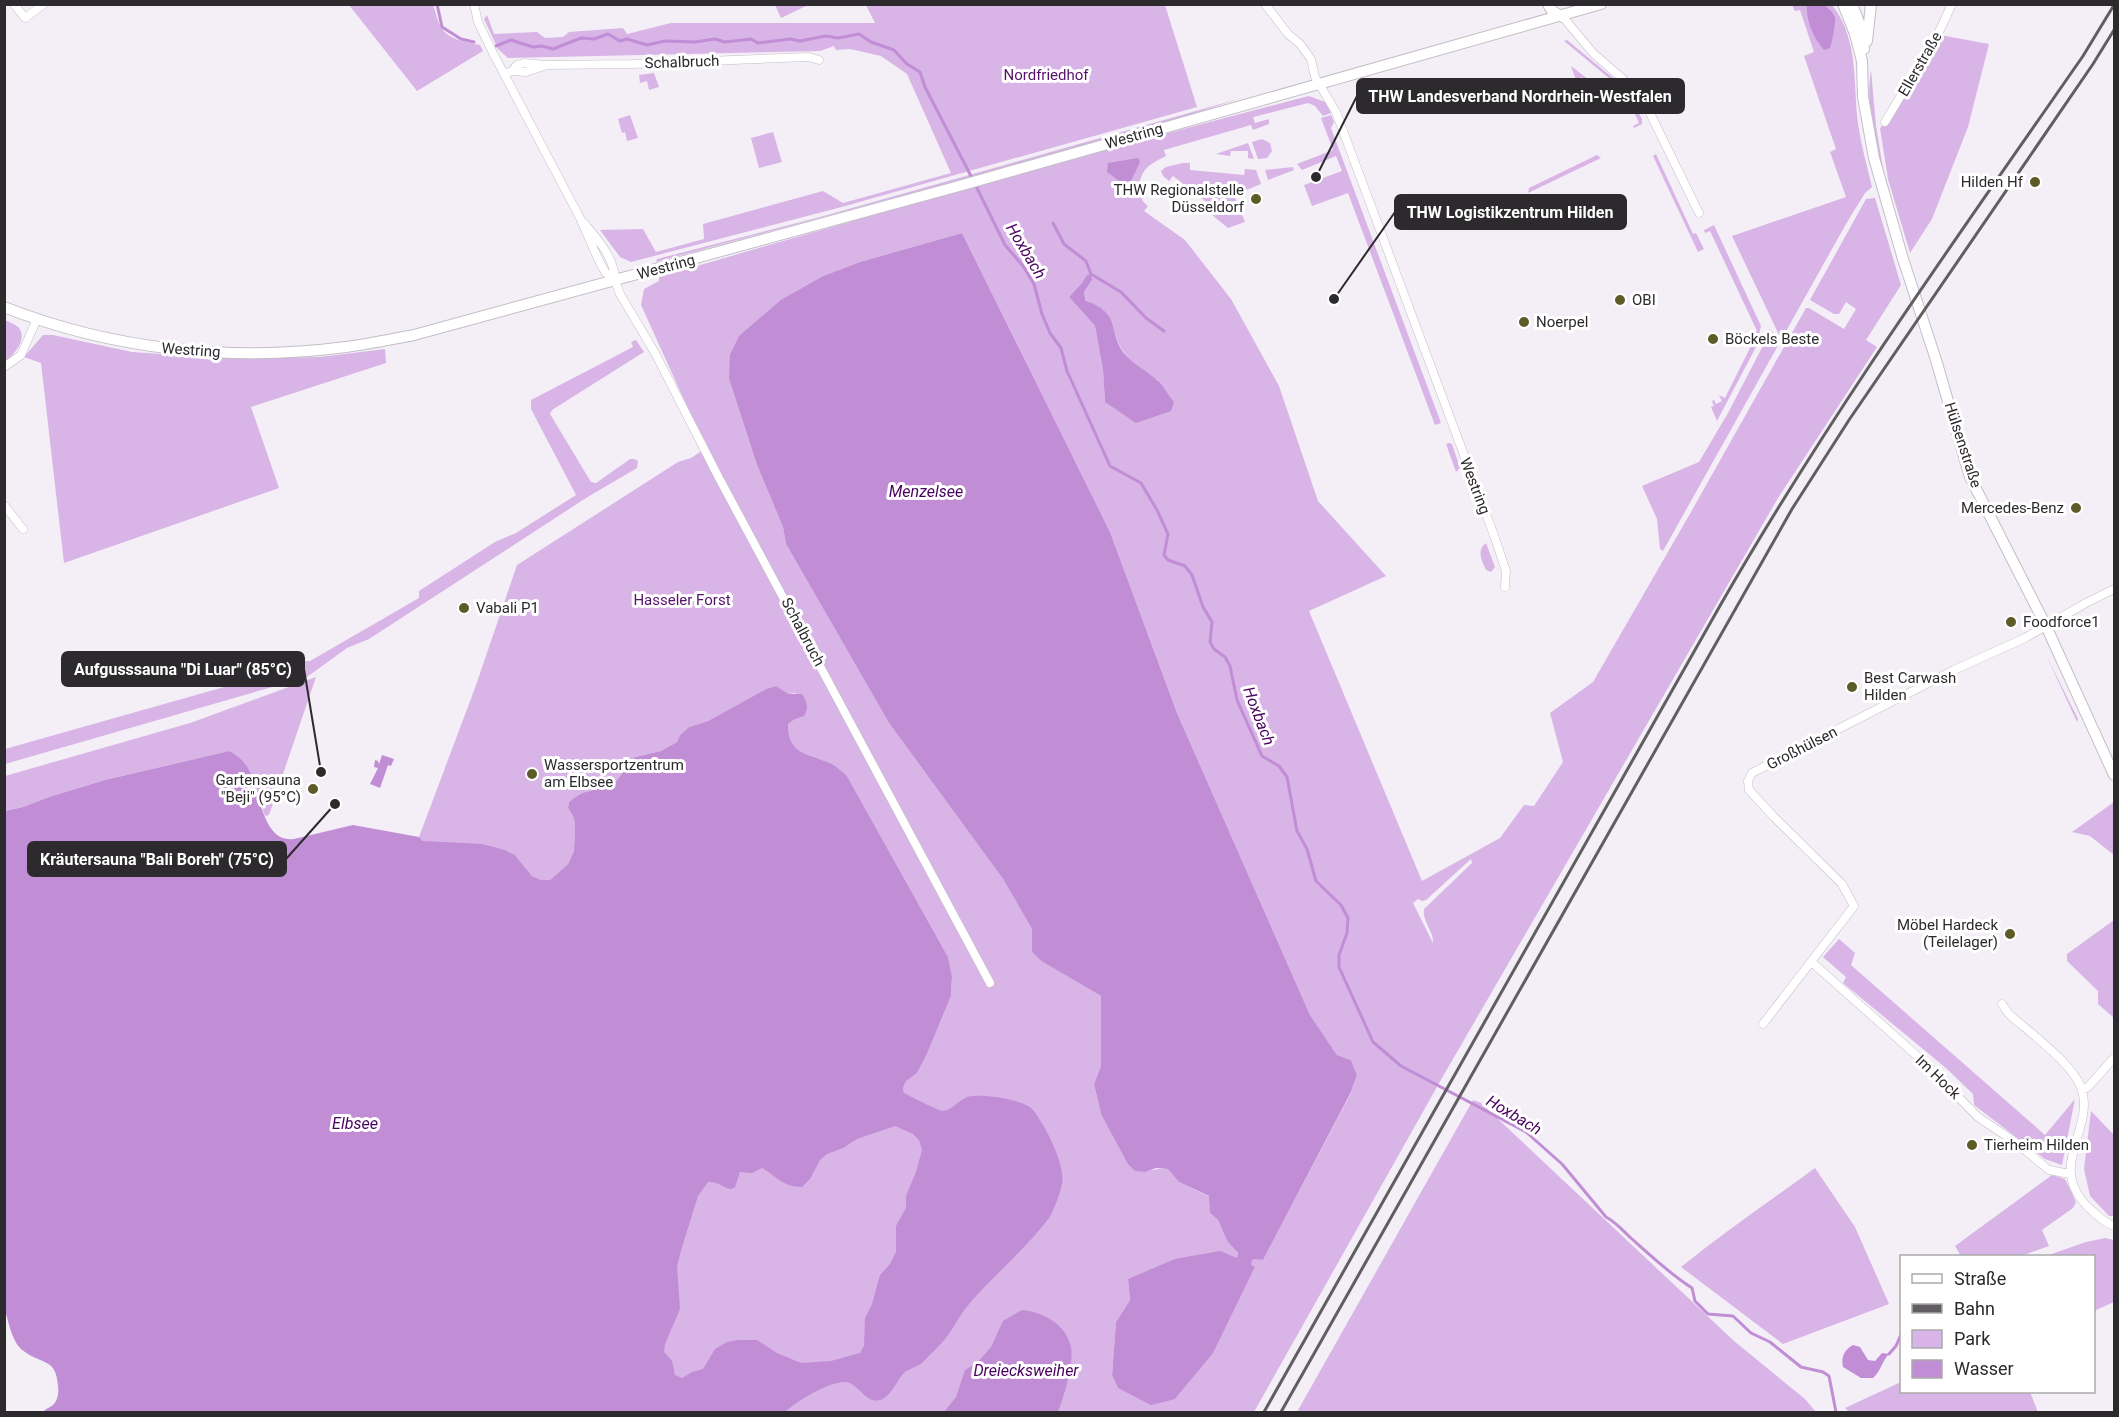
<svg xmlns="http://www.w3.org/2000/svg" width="2119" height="1417" font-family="Roboto,sans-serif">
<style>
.green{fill:#d8b4e7;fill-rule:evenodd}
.water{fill:#c18dd5;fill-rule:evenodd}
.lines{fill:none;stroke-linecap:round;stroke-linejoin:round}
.stream{stroke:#c18dd5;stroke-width:3}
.street-casing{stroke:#c3bec6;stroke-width:9}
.secondary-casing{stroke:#c3bec6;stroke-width:12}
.street{stroke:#fff;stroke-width:8}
.secondary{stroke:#fff;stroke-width:10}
.rail{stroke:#615e62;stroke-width:3}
.poi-dot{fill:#5d5b27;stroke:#fff;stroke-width:2}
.labels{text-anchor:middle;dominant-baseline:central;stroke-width:6;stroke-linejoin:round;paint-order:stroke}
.street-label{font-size:15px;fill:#2c2a2d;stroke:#fff}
.park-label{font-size:15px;fill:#55136b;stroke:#fff}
.poi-label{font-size:15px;fill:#2c2a2d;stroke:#fff;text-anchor:start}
.water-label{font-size:16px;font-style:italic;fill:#4a025f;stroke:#fff}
.leader{fill:none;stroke:#2c2a2d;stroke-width:2}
.callout-dot{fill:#2c2a2d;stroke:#fff;stroke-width:2}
.callout{fill:#2c2a2d;stroke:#2c2a2d;stroke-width:2}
.callout-label{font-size:16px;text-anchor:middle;font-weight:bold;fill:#fff}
</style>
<rect width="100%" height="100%" fill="#f4eff7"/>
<path class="green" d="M349,5h84c3,7 4,16 8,22 7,13 26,15 39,18l3,6 -66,40z
M775,5h33l-27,13z
M866,5h299l32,102 -359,101 -207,54 -11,-5 -20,-27 43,-1 13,23 48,-13 -1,-15 120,-33 20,12 108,-30 -44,-99 -26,-18 -31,-7 -14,1 -2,-4 -14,5 -312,7 -10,-9 -14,-30 3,-4 7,19 43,-2 8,6 18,-1 6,-5 54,-4 4,6 44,-11h204z
M1792,5h40c27,34 21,78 26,119 3,21 9,42 14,63l-7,6 -19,31 -183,327 -3,-2 -3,-30 -15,-33 57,-24 29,-49 39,-75 2,-9 12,10 -49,-103 114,-39 -16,-45 6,-3 -32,-93 10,-4 -14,-42 -5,1z
M1940,35l49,9 -21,83 -36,92 -22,34 -22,-74 -8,-51 5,-5z
M1567,40l57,47 18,32v5l-8,4 -1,-2 6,-3 -14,-31 -6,3 -2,-2 4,-5 -57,-47z
M1571,66l31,24v5l-2,1 -3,-6 -11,6 2,5 -2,1 -3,-7 6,-3 -7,-15 -6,3z
M1871,70l5,56 9,55c-10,-38 -20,-72 -14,-111z
M654,73l5,14 -10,3 -2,-9 -7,2 -1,-8z
M1309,96l16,6 6,11 -8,3 -8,-10 -7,-3 -55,14 2,6 14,-4v5l-16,6 -2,-5 -87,25 2,6c-8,4 -16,8 -21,14 -8,10 -8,29 3,36l-4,5 41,29 46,59 48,87 39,115 68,75 -77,35 113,270 78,-43 24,-33 10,1 29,-44 -13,-49 43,-31 98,-170 115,-204h3l35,21 12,-20 -10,-7 -7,12h-5l-24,-14 56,-101 9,-1 26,87 -35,55 11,7 -99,151 -336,580 -188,334h-708l133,-245 225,-74 -1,-5 3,-8 11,-7 10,-19 24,-58 1,-20 -4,-19 -101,-181c-5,-4 -9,-9 -15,-12 -23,-11 -44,-8 -44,-40l7,-5 1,-26 -7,1 -13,-8 -10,3 -58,32 -19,6 -9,8 -3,7 -16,9 -26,6 -22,28 -31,8 -8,5 -5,4 -1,6 6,10 1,9 -1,24 -6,13 -18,16h-9l-9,-4 -17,-21 -10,-5 -82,-9 -4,-4 56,-149 42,-123 161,-103 13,-4 15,-10 -65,-143 3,-16 15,-8v-4c216,-63 433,-125 650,-181zM962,233l148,299 67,181 133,302 27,40 14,5 6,15 -6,18 -88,167 -10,-2 -2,6 4,3 -42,85 -38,47 -57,-11 -6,-13 4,-53 14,-22 -2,-21 109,-21 1,-5 -11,-12 -9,-21 -8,-7v-16l-31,-15 -10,-13c-12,-1 -22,3 -34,2l-34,-57 -7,-30 7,-18v-70l-60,-35 -9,-9v-23l-29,-50 -114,-156 -103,-179 -3,-17 -26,-62 -28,-86 53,-80 41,-23 37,-14zM1092,280l-8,12 3,10c32,10 22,29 36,49 8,13 24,21 36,30l-54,21 -2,-32 -8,-44 -26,-29 13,-14zM1471,859l1,4 -48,46c-2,13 10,22 9,34l-20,-40 5,-4 4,2 4,-1z
M1242,98l-94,30 -151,42 -341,92 1,-3 163,-42z
M630,115l8,23 -11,3 -2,-9 -3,1 -4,-14z
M1331,115l3,7 -3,6 110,295 -6,2 -87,-232 -36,13 -8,-21 38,-14 -6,-15 -34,14 -5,-6 36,-14 -12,-32z
M773,132l9,30 -23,6 -8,-30z
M1262,139l8,4 2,8 -5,7 -9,1 -6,-17z
M1248,143l6,16 -6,-1v-7h-17l-1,5 -14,-2z
M1656,154l37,80 3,-1 8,16 -6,3 -45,-96z
M1597,155l4,3 -73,35 1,-5z
M1183,163h7v7l54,5 1,-6 11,1 5,14 -27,11 11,27 -17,6 -22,-18 3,-6 -36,-28 -4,5 -6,-5 -2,-5 5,-4z
M1293,167l1,3 -26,10 -3,-10z
M1714,225l47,101 -5,21 -39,74 -6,-14 3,-1 -2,-5 2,-1 2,4 6,-3 -3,-6 6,3 30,-60 -4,-3 6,-4 -47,-100 -5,2 -1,-3z
M5,320c4,2 10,4 13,7 11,11 -5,29 -13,35z
M43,335h10l79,17 103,7 85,-2 65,-8 1,14 -135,44 28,81 -215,75 -23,-200 -17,-6z
M636,340l8,12 -92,58 -2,4 41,68 5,1 34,-24h4l4,2 -1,7 -51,30 -217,141 -22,9 -40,29 -302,87v-15l265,-75 35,-13h5l109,-63v-7l76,-49 21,-9 60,-38 -45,-86v-9l102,-53 -2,-5z
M1449,443l3,1 8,24 -4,4 -10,-28z
M1486,543l9,24 -4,5 -5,-2c-4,-9 -10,-20 0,-27z
M2046,655l32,64 -1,3z
M316,677l-47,138 -4,1 -16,-46 -20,-19 -124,29 -56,17 -26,10 -18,4v-35l185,-53z
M2114,802v53l-24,-19 -18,-4z
M2114,920v-1v99l-16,-14v-13l-31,-30v-7z
M1839,939l16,14 -4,12 194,170 30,-36 -13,66 -17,-6 -71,-54 -1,-11 -27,-26 -103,-85 3,-6 -23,-20z
M1473,1100l8,3 253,238 71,58 11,13h-519z
M2091,1111l23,24v81h-5l-19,-20 -6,-27z
M1815,1168l40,59 34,77 -106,40 -102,-77c43,-35 89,-66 134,-99z
M2052,1175l13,4 11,23 -3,6 -31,22 7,16 -28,10h-60l-6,-10z
M2105,1238l9,2v62l-20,9v-55h-48l40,-14z
M1901,1382l1,10h128l8,20h-189l-4,-4z"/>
<path class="water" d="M1807,5h17c4,3 9,7 11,12 1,4 -3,27 -5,31l-6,2c-10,-12 -18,-28 -17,-45z
M1138,158l2,4 -11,23 -3,1 -19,-14 1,-9z
M962,233l148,299 67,181 133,302 27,40 14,5 6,15 -6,17 -88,168 -10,-1 -2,5 4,3 -42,86 -38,46 -24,6 -33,-17 -6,-13 4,-53 14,-22 -2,-21 47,-20 45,-8 17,7 1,-5 -11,-12 -9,-21 -8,-7 -1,-17 -30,-14 -11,-13 -12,-1 -11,4 -10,-1 -7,-7 -27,-50 -7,-30 7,-18v-70l-60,-35 -9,-9v-23l-29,-50 -114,-156 -103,-179 -3,-17 -26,-62 -28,-86 1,-24 9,-19 43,-37 41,-23 37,-14z
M1091,274l1,6 -8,12 2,9c35,12 22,29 37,51 9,12 23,18 34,28 6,5 11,15 17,22l-3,9 -35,12 -31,-21 -2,-32 -8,-44 -26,-29 13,-14 5,-8z
M776,686l13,8h13c5,8 7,14 2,22l-9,3 -7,5c0,32 21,29 44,40 6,3 10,8 15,12l101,181 4,19 -1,20 -24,58 -10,19 -11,8 -3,7 1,5c5,3 37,19 40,18 9,-2 15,-11 23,-14 13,-4 57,2 66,13 12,15 33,55 29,74 -2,10 -8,26 -13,34 -25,33 -58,59 -84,91 -6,8 -11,18 -17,26 -7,10 -17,18 -25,27 -5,5 -14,6 -19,11 -8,8 -12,23 -24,27 -15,4 -21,-17 -35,-18 -15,-1 -50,20 -60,30h-742c3,-4 7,-4 11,-8 4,-5 5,-12 4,-18 -2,-28 -15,-21 -33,-34 -13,-8 -16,-29 -20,-42v-499l18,-4 26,-10 56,-17 124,-29c8,4 16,11 20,19 11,20 13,74 45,69l59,-14 66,12 4,4 59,3 23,6 10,5 17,21 9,4h9l18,-16 6,-13 1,-24 -1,-9 -6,-10 1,-6 5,-4 8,-5 31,-8 22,-28 26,-6 16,-9 3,-7 9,-8 19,-6 58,-32zM895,1126l18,8 6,6 3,10 -6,22 -10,24v12l-10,18v26l-6,12 -10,11 -8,29 -7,14 -1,28 -4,7 -29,8 -30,2 -24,-10 -20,-13h-19l-11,2 -12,7 -12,20 -11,3 -10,6 -7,-3 -3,-14 -8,-9 1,-8 15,-35 -3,-43 5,-19 16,-51 10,-14c13,0 12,5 23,7l4,-2 5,-15 12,1 10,-5c14,8 21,19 40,19l8,-8 10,-19 7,-6 16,-6 14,-9z
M382,755l12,4 -3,7 -3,-1 -8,23 -10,-4 8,-16 -4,-1 1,-7 3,1 1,3z
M1022,1310c21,2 44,14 49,37 3,16 -7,50 -13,65h-114l12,-15 9,-27 13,-8 13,-15 12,-26z
M1853,1345l7,2 8,13 7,1 7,-8 7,1c-7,7 -8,17 -16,24h-12l-18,-11c-2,-10 1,-17 10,-22z"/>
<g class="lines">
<path class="stream" d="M437,4l5,23 19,12 13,3
M496,46l15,-6 22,7 9,-1 11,3 28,-11 13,1 14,-5 12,7 7,-2 20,6 18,-4 30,1 20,-3 10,3 26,-3 7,4 32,-4 10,2 26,-5 12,2 21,-4 12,8 23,8 13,14 13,8 5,15 47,91
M975,184l30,61 18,21 11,18 8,30 8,19 11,15 6,23 43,95 31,17 16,27 11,24 -4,21 4,5 17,6 7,9 11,32 9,15 -2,20 4,7 11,8 5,9 7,34 25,56 17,10 8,11 10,54 10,18 9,32 25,24 7,13 -1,15 -8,22v12l34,75 28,24 125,66 36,32 44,53c11,6 17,14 26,22 19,17 38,35 60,49l3,13 13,13 25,2 18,17 19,9 31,25 22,5 6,4 7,36
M1053,223l11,21 22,17 5,13 30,18 25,26 18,13
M1889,1354l7,-8 6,-14"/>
<defs>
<path id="street" d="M14,4l11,14 19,-14
M474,4l4,18 15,31 87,165 19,43 6,11 10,9 5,13 35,59 64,125 271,505
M1265,4l23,30 12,10 11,15 4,18 21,35 159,426 11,33 -1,16
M1563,17l30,36 31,27 15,15 9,14 51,104
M512,71l14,1 18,-6
M504,74l8,-3 5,-6 7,-2 21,2 88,-1 176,-7 10,3
M1885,122l53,-88 14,-30
M584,223c14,17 31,35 31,58
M4,367l17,-12 16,-36
M4,505l19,24
M1815,965l109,97 54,55 37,25 34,28 21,4
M2002,1004l7,10c21,19 65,50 73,76 12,40 -36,77 7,118 8,7 15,15 25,18
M1763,1024l91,-118 -12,-22 -68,-67 -25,-27 -1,-9 4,-8 202,-103 71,-32 61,-35 28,-14
M2082,1090l6,-3 26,-29"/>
<path id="secondary" d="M1548,4l4,7 11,6
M1843,4l12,30 7,27 1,36 11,61 29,101 33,101 34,117 76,149 68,149
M1852,4l10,26 2,19
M1867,41l4,-37
M4,307c109,43 227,55 342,40 23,-3 46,-8 68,-12l545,-149 642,-182"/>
</defs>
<use href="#street" class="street-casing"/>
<use href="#secondary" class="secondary-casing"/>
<use href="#street" class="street"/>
<use href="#secondary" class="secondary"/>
<path class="rail" d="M1264,1412l457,-808c109,-190 237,-368 362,-548l31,-51
M1281,1412l511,-903 57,-89 244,-356 21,-34"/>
</g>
<g class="poi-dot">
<circle cx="2035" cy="182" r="6"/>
<circle cx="1256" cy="199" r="6"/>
<circle cx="1620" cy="300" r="6"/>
<circle cx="1524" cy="322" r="6"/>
<circle cx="1713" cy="339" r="6"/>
<circle cx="2076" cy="508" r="6"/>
<circle cx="464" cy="608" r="6"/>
<circle cx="2011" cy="622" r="6"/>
<circle cx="1852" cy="687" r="6"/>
<circle cx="532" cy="774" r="6"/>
<circle cx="313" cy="789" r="6"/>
<circle cx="2010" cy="934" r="6"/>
<circle cx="1972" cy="1145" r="6"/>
</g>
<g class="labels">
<g class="street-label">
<text transform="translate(682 62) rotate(-2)">Schalbruch</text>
<text transform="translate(1920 64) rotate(-60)">Ellerstraße</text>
<text transform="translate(1134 136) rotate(-16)">Westring</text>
<text transform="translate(666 267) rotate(-15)">Westring</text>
<text transform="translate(191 350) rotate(4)">Westring</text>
<text transform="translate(1963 445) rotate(72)">Hülsenstraße</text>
<text transform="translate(1475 486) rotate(69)">Westring</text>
<text transform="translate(803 632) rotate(62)">Schalbruch</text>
<text transform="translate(1802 748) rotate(-27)">Großhülsen</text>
<text transform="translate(1938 1077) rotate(44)">Im Hock</text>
</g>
<g class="park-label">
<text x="1046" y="75">Nordfriedhof</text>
<text x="682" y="600">Hasseler Forst</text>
</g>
<g class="poi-label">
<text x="2023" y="182" text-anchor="end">Hilden Hf</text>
<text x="1244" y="190" text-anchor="end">THW Regionalstelle<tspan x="1244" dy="17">Düsseldorf</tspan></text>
<text x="1632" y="300">OBI</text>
<text x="1536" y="322">Noerpel</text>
<text x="1725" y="339">Böckels Beste</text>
<text x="2064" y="508" text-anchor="end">Mercedes-Benz</text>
<text x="476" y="608">Vabali P1</text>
<text x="2023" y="622">Foodforce1</text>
<text x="1864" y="678">Best Carwash<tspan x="1864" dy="17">Hilden</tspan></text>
<text x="544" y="765">Wassersportzentrum<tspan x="544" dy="17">am Elbsee</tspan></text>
<text x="301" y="780" text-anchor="end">Gartensauna<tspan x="301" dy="17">"Beji" (95°C)</tspan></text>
<text x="1998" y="925" text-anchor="end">Möbel Hardeck<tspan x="1998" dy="17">(Teilelager)</tspan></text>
<text x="1984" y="1145">Tierheim Hilden</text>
</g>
<g class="water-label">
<text transform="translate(1026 251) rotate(59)">Hoxbach</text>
<text x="926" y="491">Menzelsee</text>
<text transform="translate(1259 716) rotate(69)">Hoxbach</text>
<text transform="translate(1514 1115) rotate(31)">Hoxbach</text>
<text x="355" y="1123">Elbsee</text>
<text x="1026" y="1370">Dreiecksweiher</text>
</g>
</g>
<path class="leader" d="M1316 177L1357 96M1334 299L1395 212M321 772L304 669M335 804L286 859"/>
<g class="callout-dot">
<circle cx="1316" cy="177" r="6"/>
<circle cx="1334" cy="299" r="6"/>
<circle cx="321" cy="772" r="6"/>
<circle cx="335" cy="804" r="6"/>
</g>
<g class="callout">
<rect x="1357" y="79" width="327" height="34" rx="6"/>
<rect x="1395" y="195" width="231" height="34" rx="6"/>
<rect x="62" y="652" width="242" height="34" rx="6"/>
<rect x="28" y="842" width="258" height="34" rx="6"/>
</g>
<g class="callout-label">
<text x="1520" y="102">THW Landesverband Nordrhein-Westfalen</text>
<text x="1510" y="218">THW Logistikzentrum Hilden</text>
<text x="183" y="675">Aufgusssauna "Di Luar" (85°C)</text>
<text x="157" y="865">Kräutersauna "Bali Boreh" (75°C)</text>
</g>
<rect width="2119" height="1417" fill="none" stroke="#2c2a2d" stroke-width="12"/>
<rect x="1900" y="1255" width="195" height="138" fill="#ffffff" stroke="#abaaab" stroke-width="1.5"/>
<rect x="1912" y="1274" width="30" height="9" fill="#ffffff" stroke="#abaaab" stroke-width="1.5"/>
<text x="1954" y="1285" font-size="18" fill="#2c2a2d">Straße</text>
<rect x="1912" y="1304" width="30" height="9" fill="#615e62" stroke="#abaaab" stroke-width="1.5"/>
<text x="1954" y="1315" font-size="18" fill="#2c2a2d">Bahn</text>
<rect x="1912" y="1330" width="30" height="18" fill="#d8b4e7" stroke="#abaaab" stroke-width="1.5"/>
<text x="1954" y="1345" font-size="18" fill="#2c2a2d">Park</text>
<rect x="1912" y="1360" width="30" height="18" fill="#c18dd5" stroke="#abaaab" stroke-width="1.5"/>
<text x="1954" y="1375" font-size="18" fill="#2c2a2d">Wasser</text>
</svg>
